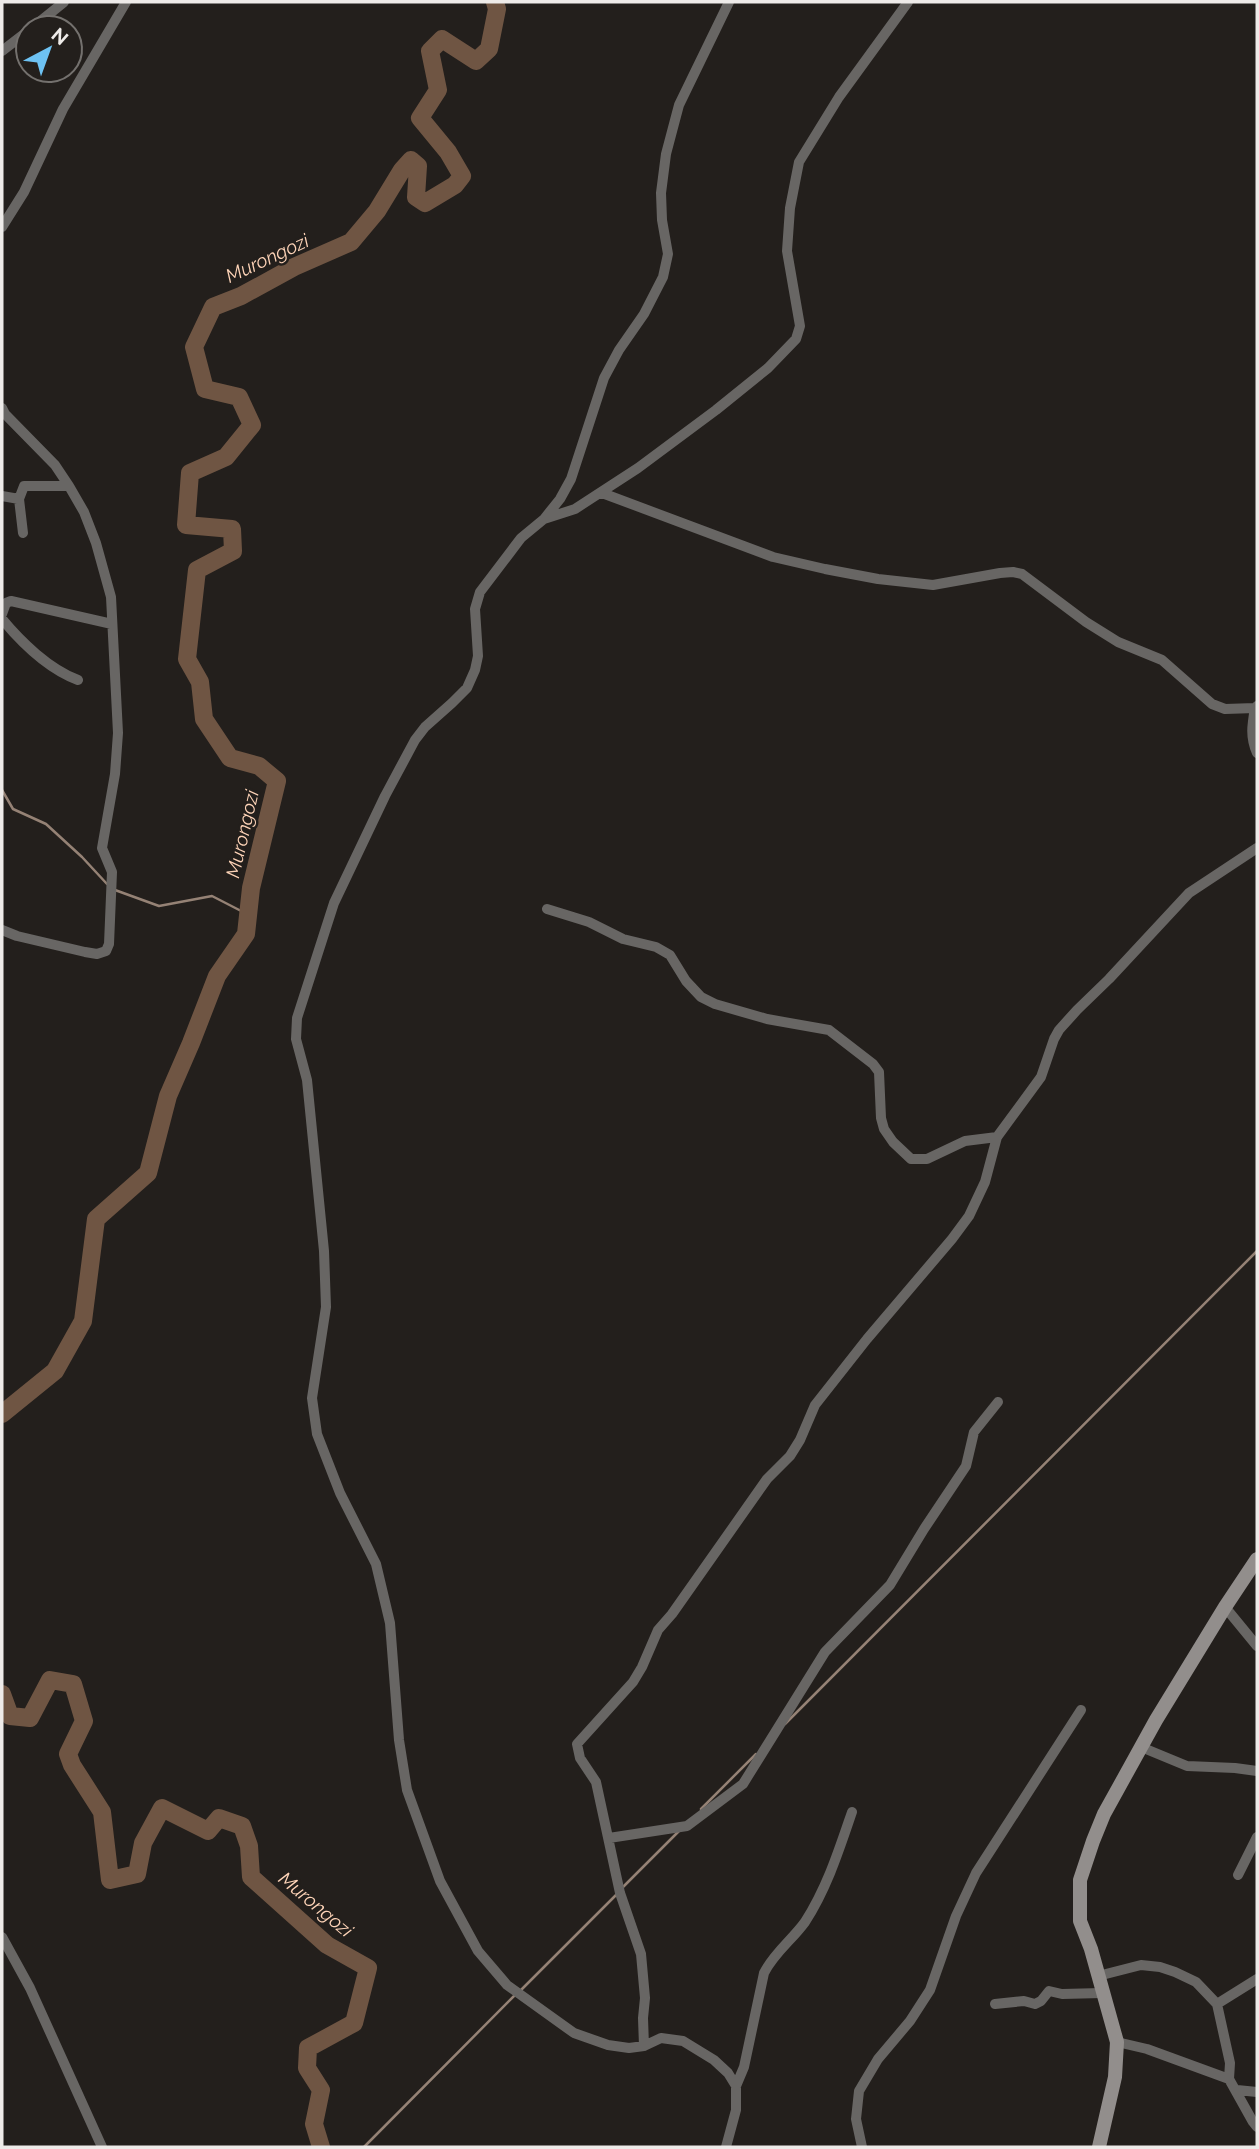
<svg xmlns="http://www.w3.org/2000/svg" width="1259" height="2149" font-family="Raleway,sans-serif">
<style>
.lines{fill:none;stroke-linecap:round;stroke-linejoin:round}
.stream{stroke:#958275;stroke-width:2.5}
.river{stroke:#6f5543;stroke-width:18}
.street{stroke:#686664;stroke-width:10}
.secondary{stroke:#928e8c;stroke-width:14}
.labels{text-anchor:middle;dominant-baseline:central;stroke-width:5;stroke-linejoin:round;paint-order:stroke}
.water-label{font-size:19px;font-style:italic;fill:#fed4b8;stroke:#231f1c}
</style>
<rect width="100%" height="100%" fill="#231f1c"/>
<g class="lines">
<path class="stream" d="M2,790l11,19 33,15 36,33 25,27
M115,890l44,16 53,-10 35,18
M785,1724l472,-473
M701,1809l55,-55
M622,1888l57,-57
M521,1990l97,-97
M364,2147l152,-153"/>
<path class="river" d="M2,1414l53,-43 28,-50 13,-102 52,-46 20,-77 23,-53 26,-67 29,-42 5,-46 26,-107 -18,-15 -29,-8 -26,-39 -4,-37 -13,-23 10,-89 36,-19 -1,-22 -46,-4 4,-52 36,-16 26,-32 -13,-28 -34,-8 -11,-42 19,-40 28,-11 53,-29 57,-25 26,-31 25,-41 9,-10 7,6 -2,31 9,6 30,-18 7,-9 -14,-24 -28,-34 18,-28 -8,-39 12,-12 34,22 13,-12 8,-40 -2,-7
M2,1694l8,22 20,2 20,-38 23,4 11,37 -16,33 4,11 30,47 8,68 27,-6 6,-31 19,-35 46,23 11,-13 23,8 7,20 2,31 76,68 41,23 -14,55 -46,25 -1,20 14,22 -7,34 7,23"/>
<path class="street" d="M32,28l32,-26
M2,51l26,-20
M2,227l22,-35 39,-83 63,-107
M2,408l3,6 50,51 14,21 15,26 12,31 15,54 7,136 -3,41 -13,74 10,24 -3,72 -3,7 -9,3 -12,-2 -68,-16 -15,-6
M602,493l171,64 52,12 53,10 55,6 67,-12 13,-1 9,2 64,48 32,20 44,18 50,44 13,5 30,-1
M2,496l17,3
M544,519l31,-10 63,-41 78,-58 52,-42 28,-29 4,-13 -13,-75 3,-43 9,-46 40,-65 69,-95
M23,533l-4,-34 5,-13h45
M2,614l4,-11 5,-2 101,23
M2,619c19,23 47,50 76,61
M1257,706l-2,2c-3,17 -5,29 2,45
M547,909l42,13 34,17 33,8 14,8 16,26 15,16 14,7 52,15 62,11 44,34 6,8 2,46 3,11 9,13 18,17h16l38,-18 32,-4
M1225,1607l32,39
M1141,1747l46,19 48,2 22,3
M609,1838l78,-12 56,-42 82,-132 65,-67 34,-56 42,-63 8,-34 24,-30
M1238,1875l19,-38
M2,1937l28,51 72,159
M1098,1976l43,-11 19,2 15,5 21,10 21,22 13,59 -1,16 24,43 4,5
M995,2004l29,-3 11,3 6,-3 8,-10 13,3 40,-1
M1217,2004l40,-25
M1117,2042l30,7 82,30
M644,2046l-1,-28 2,-20 -4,-44 -21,-61 -24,-111 -16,-24 -3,-14 56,-62 9,-15 16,-37 14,-16 95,-135 23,-23 10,-16 15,-35 52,-66 85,-100 17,-23 16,-34 12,-45 44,-60 13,-38 5,-9 18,-20 32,-31 80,-86 68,-45
M736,2086l8,-19 20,-94c10,-20 28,-33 41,-51 22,-34 34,-72 47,-110
M1237,2090l20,2
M726,2147l10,-37v-24l-8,-13 -14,-13 -31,-19 -22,-3 -17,8 -15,2 -21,-3 -34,-12 -67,-48 -29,-34 -38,-70 -33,-91 -8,-50 -9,-117 -14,-59 -36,-71 -23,-59 -5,-36 14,-91 -2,-56 -17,-171 -11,-41 1,-21 37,-115 51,-107 30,-56 10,-13 27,-24 15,-15 8,-18 3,-14 -3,-47 5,-17 41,-54 23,-19 16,-20 11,-20 33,-101 15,-28 25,-36 19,-37 5,-23 -6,-34 -1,-27 5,-39 13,-49 50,-103
M862,2147l-6,-28 3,-28 19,-32 32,-38 20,-31 26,-74 20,-43 105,-163"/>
<path class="secondary" d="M1099,2147l16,-70 2,-35 -26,-93 -11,-28v-41l13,-39 11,-27 52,-94 69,-113 32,-48"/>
</g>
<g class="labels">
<g class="water-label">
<text transform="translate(267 258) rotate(-25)">Murongozi</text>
<text transform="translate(242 834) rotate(-77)">Murongozi</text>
<text transform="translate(316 1904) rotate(40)">Murongozi</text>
</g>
</g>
<rect width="1259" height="2149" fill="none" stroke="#eeebe9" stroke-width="7"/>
<g transform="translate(49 49) rotate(41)"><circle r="33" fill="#231f1c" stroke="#74716e" stroke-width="2"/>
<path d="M0-5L12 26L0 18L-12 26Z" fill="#6dc2f3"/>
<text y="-10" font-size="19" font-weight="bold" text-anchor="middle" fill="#eeebe9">N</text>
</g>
</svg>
